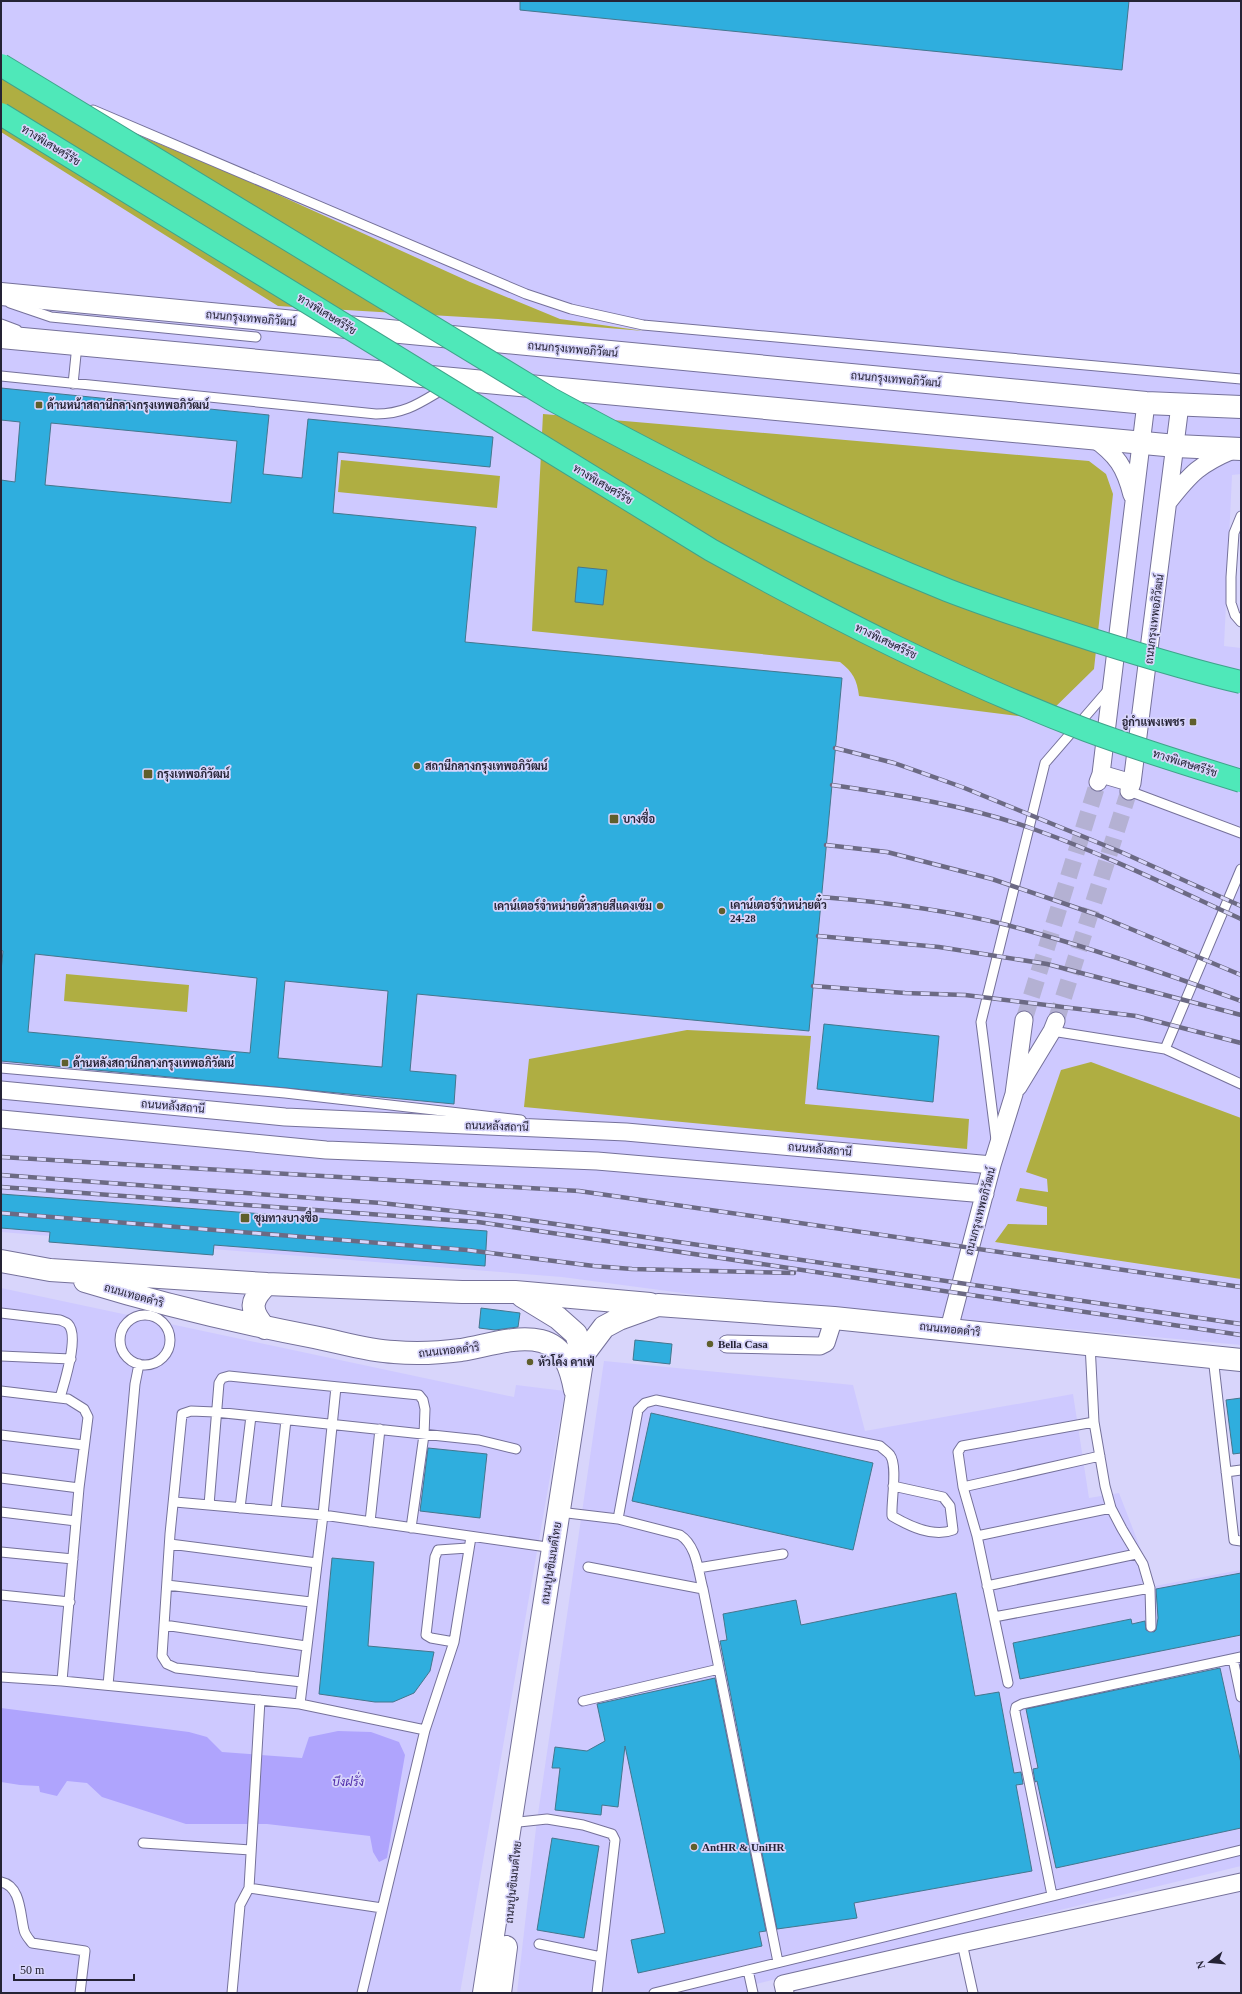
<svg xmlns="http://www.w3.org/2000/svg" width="1242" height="1994" font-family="'Times New Roman',Sarabun,serif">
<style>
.built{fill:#cec9ff}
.green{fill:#afae42}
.water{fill:#afa4fd}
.building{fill:#2faede;stroke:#45768d;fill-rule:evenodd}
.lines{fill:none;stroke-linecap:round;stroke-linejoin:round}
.minor-tunnel{stroke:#b4b1d3;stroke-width:17;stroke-dasharray:17 8;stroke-linecap:butt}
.service-casing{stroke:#75719a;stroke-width:11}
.minor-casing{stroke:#75719a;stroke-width:19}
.tertiary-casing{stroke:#75719a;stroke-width:24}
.service{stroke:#fff;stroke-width:9}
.minor{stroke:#fff;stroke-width:17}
.tertiary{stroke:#fff;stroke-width:22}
.rail-casing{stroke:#6c6a84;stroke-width:4.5}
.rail{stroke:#d8d5fb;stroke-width:3;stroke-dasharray:9;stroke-linecap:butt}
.motorway-bridge-casing{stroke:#40a38b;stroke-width:24;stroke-linecap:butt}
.motorway-bridge{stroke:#4fe8b9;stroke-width:22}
.poi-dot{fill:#5f5f2c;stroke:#d8d5fb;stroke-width:1.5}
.labels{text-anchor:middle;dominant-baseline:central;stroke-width:3.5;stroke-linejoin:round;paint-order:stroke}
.street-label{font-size:11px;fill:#252335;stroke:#d8d5fb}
.poi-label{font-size:11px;font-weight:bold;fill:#252335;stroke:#d8d5fb;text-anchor:start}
.water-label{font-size:12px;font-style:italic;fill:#502cab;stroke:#d8d5fb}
</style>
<rect width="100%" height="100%" fill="#d8d5fb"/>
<path class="built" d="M1,1h1240v473l-9,1 -8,171 17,2v697l-551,-51 -128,-17 -561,-45z
M1,1288l513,109 2,-12 49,6 -105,602h-459z
M604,1361l249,24 12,46 208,-37 16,104 30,-5 36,93 86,-16v296l-485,118 2,9h-241l19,-165z"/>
<path class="green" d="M1,78l238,99 231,105 90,37 84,12 -146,-12 -220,-13 -277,-174z
M543,414l546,47 17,13 7,20 -19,175 -51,50 -184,-23c-2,-16 -6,-24 -19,-34l-308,-31z
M341,460l159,16 -3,32 -159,-16z
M66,974l123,11 -2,27 -123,-11z
M687,1030l124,6 -6,68 164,15 -2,30 -443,-42 5,-48z
M1091,1062l150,56v161l-246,-37 13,-18 39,1v-18l-31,-6 4,-13 28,4 -1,-13 -21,-7 35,-102z"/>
<path class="water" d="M1,1708l188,24 18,5 15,15 80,6 7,-21 29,-6 33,1 28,10 6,13 -18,103 -8,4 -6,-10 -3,-16 -103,-12h-81l-84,-27 -15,-14 -20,-2 -10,15 -17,-4 -1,-6 -19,-1 -19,-3z"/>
<path class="building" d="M520,1h609l-7,69 -602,-60z
M1,388l268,27 -6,59 39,4 6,-59 185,18 -3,30 -152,-15 -5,61 143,14 -11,115 377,36 -33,353 -392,-37 -7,77 46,4 -2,29 -453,-43v-90l2,-20 -2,-1v-470l14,2 5,-60 -19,-2zM51,423l186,18 -6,62 -186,-18zM35,954l222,24 -7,75 -222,-21zM285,981l103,10 -6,76 -104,-9z
M578,567l29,3 -4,35 -28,-3z
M824,1024l115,12 -6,66 -116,-13z
M1,1194l486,37 -2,35 -271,-21 -1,10 -164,-13 1,-10 -49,-4z
M481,1308l39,5 -2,14 -23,3 -16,-2z
M635,1340l37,4 -2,20 -37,-4z
M1241,1398v55l-8,1 -7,-54z
M651,1413l222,50 -20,87 -221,-49z
M428,1448l59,6 -7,64 -60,-7z
M332,1558l42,4 -6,84 66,6 -4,19 -16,22 -21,9h-18l-56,-8z
M1241,1573v62l-221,44 -7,-36 118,-24 1,5 13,-3 1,9 8,2 2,-2 2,-12 -2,-29z
M956,1593l19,103 24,-4 15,81 7,-1 2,12 -7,1 16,86 -178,32 3,15 -80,11 -57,-288 7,-1 -4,-26 73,-14 5,25z
M1220,1668l21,95v65l-185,40 -19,-87 -2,1 -2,-13 5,-1 -12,-59z
M715,1678l51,253 -7,1 3,14 -124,27 -7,-33 34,-7 -40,-187 -7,61 -16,-2 -1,10 -46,-5 5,-42h-8l3,-21 32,4 18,-10 -8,-37z
M552,1838l47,8 -15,92 -47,-8z"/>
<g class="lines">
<path class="minor-tunnel" d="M1024,1020l74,-238
M1056,1021l73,-230"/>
<defs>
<path id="service" d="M93,110l433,184 45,15 72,16 598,54
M10,303l41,14 205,20
M1,324l16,6
M1,376l375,38c30,0 45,-12 69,-26
M73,384l4,-39
M1241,516l-7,17 -3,44v26l4,12 6,7
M1129,791l112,42
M1052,1031l113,18 76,35
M1165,1049l76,-180
M1,1068l284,25 236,27
M996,1140l-15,-118 64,-259 64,-74
M1,1313l59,7c2,1 6,2 8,4 12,12 -4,59 -8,74
M120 1340a25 25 0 1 1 50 0a25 25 0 1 1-50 0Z
M1090,1344l4,78 11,64 6,22 11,21 21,35 7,24 1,39
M1,1356l70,3
M1213,1357l21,183 7,1
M1,1391l67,8 16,10 4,8 -9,71 -17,193
M1094,1422l-132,24 -4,6 5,35 14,49 17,81 156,-29
M1,1435l83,10
M1226,1472l15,-2
M1,1478l78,10
M963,1487l137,-31
M175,1502l148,13 231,33
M209,1505l10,-122 3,-5 7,-2 190,19 4,5 2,9 -1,26 -13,93
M240,1508l11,-92
M276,1511l10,-91
M1,1512l75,9
M559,1512l59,7 62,16c17,11 18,36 23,54l75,373
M618,1519l20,-109 7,-7 11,-3 224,46c3,3 8,6 10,9 8,11 1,46 2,61 17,10 41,22 61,14l-3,-24 -7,-9 -50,-11
M370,1522l10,-93
M977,1536l134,-28
M170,1544l147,19
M1,1552l72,7
M588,1567l115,22
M698,1568l85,-14
M167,1585l144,17
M987,1586l149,-32
M1,1595l69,7
M994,1617l14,66
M164,1625l142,21
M454,1642l-23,-4 -5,-3 9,-78 3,-7 30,-2
M1233,1659l8,38
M1,1677l61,4 238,23 23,-189 13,-128
M302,1682l-126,-14 -9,-4 -5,-8 8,-122 12,-120 9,-3 24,1 264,28 37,9
M108,1685l27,-301 4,-20
M583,1701l136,-32
M300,1704l125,26
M519,1822l28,-3 36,6 29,9 3,6 -18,153
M143,1843l108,7
M1,1882c20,4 19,32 23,48 1,5 5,9 8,13l53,8 -5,42
M249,1888l11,-188
M1052,1895l-37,-183 1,-5 6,-3 219,-47
M962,1943l11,50
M539,1944l62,13
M748,1970l5,23
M232,1993l8,-88 9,-17 133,20
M362,1993l63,-263 29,-88 17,-105
M654,1993l587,-143"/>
<path id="minor" d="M1093,438c24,17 32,29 39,57
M1169,501c22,-28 31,-37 64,-51
M1101,774l31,9
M1098,782l3,-8 45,-371
M1129,791l3,-8 48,-378
M1018,1087l34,-56 4,-10
M1,1090l284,27 341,15 366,33
M1,1119l325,31 271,11 388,33
M949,1329l43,-164 22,-71 10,-74
M727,1344l93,2 6,-3 8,-25
M785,1993l-2,-9 179,-41 279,-61"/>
<path id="tertiary" d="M1,294l1145,109 95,4
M1,337l1175,109 65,3
M1,1261l49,9 217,14 195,8h53l135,12
M85,1281c75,23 151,41 229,56 26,5 54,14 80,15 23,2 44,1 67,-2 25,-4 55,-15 80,-9 24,6 30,28 34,49
M522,1296l36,22 18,16 7,21
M265,1328c-16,-18 -15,-28 2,-44
M484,1993l99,-638 21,-28 15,-8 39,-14 176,13 407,42
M500,1993l6,-46"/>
</defs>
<use href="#service" class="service-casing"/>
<use href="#minor" class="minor-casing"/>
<use href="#tertiary" class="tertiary-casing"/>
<use href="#service" class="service"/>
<use href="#minor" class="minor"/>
<use href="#tertiary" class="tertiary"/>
<defs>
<path id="rail" d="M835,748l59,15 68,24 159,65 120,54
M832,785c68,10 138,21 204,45 70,25 137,58 205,89
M826,845l61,7 105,27 103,35 146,61
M821,897c63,5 126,13 186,28 79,21 157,48 234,76
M818,936l121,11 108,17 194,51
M813,986l92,7 60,2 171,21 105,27
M1,1157l578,34 662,96
M1,1175l380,28 126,14 734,107
M1,1187l477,35 763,113
M1,1213l466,37 127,16 38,3 162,4"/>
</defs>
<use href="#rail" class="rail-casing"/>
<use href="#rail" class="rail"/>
<defs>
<path id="motorway-bridge" d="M1,65l550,334c129,70 259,136 396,191 49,19 99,35 149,51 48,15 96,30 145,41
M1,114l710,436c121,67 246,131 375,180 51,19 103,35 155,51"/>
</defs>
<use href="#motorway-bridge" class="motorway-bridge-casing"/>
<use href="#motorway-bridge" class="motorway-bridge"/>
</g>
<g class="poi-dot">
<rect x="35" y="401" width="8" height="8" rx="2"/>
<rect x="1189" y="718" width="8" height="8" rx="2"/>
<circle cx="417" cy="766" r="4"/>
<rect x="143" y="769" width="10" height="10" rx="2"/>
<rect x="609" y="814" width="10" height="10" rx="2"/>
<circle cx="660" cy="906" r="4"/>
<circle cx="722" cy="911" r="4"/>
<rect x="61" y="1059" width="8" height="8" rx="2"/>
<rect x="240" y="1213" width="10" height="10" rx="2"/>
<circle cx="710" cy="1344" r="4"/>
<circle cx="530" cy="1362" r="4"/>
<circle cx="694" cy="1847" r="4"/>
</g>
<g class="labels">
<g class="street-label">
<text transform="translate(51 145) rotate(32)">ทางพิเศษศรีรัช</text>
<text transform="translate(327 314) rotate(32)">ทางพิเศษศรีรัช</text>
<text transform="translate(251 318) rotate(5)">ถนนกรุงเทพอภิวัฒน์</text>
<text transform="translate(573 349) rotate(5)">ถนนกรุงเทพอภิวัฒน์</text>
<text transform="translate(896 379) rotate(5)">ถนนกรุงเทพอภิวัฒน์</text>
<text transform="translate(603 484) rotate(31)">ทางพิเศษศรีรัช</text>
<text transform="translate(1154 619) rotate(-83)">ถนนกรุงเทพอภิวัฒน์</text>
<text transform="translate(886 641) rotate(26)">ทางพิเศษศรีรัช</text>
<text transform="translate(1185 763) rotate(18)">ทางพิเศษศรีรัช</text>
<text transform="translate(173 1106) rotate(5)">ถนนหลังสถานี</text>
<text transform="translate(497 1126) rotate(2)">ถนนหลังสถานี</text>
<text transform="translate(820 1149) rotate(5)">ถนนหลังสถานี</text>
<text transform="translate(980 1211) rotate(-75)">ถนนกรุงเทพอภิวัฒน์</text>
<text transform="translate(134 1295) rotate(16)">ถนนเทอดดำริ</text>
<text transform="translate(950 1329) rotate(6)">ถนนเทอดดำริ</text>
<text transform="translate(449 1350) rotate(-6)">ถนนเทอดดำริ</text>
<text transform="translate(551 1563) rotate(-81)">ถนนปูนซิเมนต์ไทย</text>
<text transform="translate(513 1882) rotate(-84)">ถนนปูนซิเมนต์ไทย</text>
</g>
<g class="poi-label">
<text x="47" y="405">ด้านหน้าสถานีกลางกรุงเทพอภิวัฒน์</text>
<text x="1185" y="722" text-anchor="end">อู่กำแพงเพชร</text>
<text x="425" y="766">สถานีกลางกรุงเทพอภิวัฒน์</text>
<text x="157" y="774">กรุงเทพอภิวัฒน์</text>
<text x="623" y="819">บางซื่อ</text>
<text x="730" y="905">เคาน์เตอร์จำหน่ายตั๋ว<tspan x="730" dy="13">24-28</tspan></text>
<text x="652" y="906" text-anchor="end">เคาน์เตอร์จำหน่ายตั๋วสายสีแดงเข้ม</text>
<text x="73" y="1063">ด้านหลังสถานีกลางกรุงเทพอภิวัฒน์</text>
<text x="254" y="1218">ชุมทางบางซื่อ</text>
<text x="718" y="1344">Bella Casa</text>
<text x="538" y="1362">หัวโค้ง คาเฟ่</text>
<text x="702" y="1847">AntHR &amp; UniHR</text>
</g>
<g class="water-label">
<text x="348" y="1782">บึงฝรั่ง</text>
</g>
</g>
<rect width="1242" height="1994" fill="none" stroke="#252335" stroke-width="4"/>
<g transform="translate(1210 1962) rotate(254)" stroke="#d8d5fb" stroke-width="3" paint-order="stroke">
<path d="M0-3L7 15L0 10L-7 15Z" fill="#252335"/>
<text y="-6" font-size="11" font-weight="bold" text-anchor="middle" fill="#252335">N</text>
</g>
<path d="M14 1974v6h120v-6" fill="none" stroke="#252335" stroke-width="2"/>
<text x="20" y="1974" font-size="12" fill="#252335" stroke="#d8d5fb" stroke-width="3" paint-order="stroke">50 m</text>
</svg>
